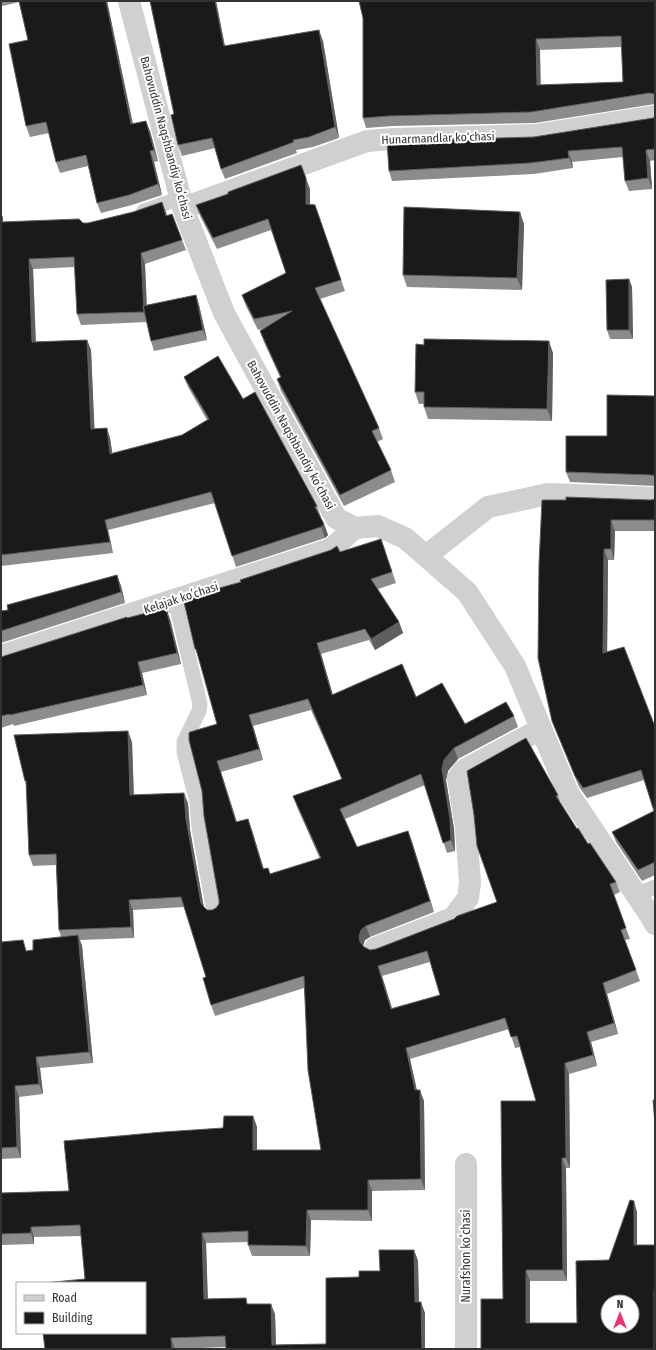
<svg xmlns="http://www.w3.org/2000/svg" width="656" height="1350" font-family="'Fira Sans Condensed',sans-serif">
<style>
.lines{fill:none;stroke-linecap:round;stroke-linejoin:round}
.service{stroke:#d0d0d0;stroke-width:15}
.minor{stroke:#d0d0d0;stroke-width:22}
.wall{fill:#8c8c8c;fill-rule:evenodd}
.shaded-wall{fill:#5f5f5f}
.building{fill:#1a1a1a;stroke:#5f5f5f;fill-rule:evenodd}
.labels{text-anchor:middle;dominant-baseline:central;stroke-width:4;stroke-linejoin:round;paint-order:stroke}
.street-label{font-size:12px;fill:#333;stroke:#fff}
</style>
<rect width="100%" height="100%" fill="#fff"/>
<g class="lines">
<path class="service" d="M144,211l36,-13
M175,600l25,104 -1,7 -15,31v10l13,50 2,26 15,84
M636,895l19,-8"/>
<path class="minor" d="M129,1l54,207 41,105 112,205 19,10 23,-2 27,12 62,54 48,74 53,127 84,125 3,6
M183,208l184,-67 26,-2 143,-4 119,-19
M426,556l62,-49 60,-13 107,4
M1,656l330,-107 24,-21
M375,948l78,-30 15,-20 2,-15 -4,-55 -8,-50 6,-8 77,-41
M466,1164v185"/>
</g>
<path class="wall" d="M1,1h106l26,123 17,7 8,30 -4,1 8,33 -30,10 -31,8 -4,-10 -9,-37 -28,7 -4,-11 -7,-29 -19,4 -4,-11 2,-86 -9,-38 -16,4 -1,-1h-1z
M150,1h66l9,45 98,-5 16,97 -26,9 -17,3 1,3 -72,26 -4,-10 -6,-21 -33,8 -4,-11 -4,-31z
M655,1v103l-120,19 -142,3 -27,2 -3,-10v-100zM622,47l1,35 -83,3v-35z
M655,117v43l-5,1 2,28 -23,2 -4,-10 -2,-24 -51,5 1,6 -39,6 -142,7 -3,-10 145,-34 119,-19z
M310,189v15l5,1 30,86 -25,8 59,129 4,11 -6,3 14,28 4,12 -51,24 -63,-115 -4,-12 3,-2 -16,-35 -4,-11 2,-2 -4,1 -12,-24 -4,-11 44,-22 -15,-43 -54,19 -17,-33 -4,-11z
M1,212l2,6v4l85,1 78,-11 1,4 5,-2 14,36 -41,14 2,41 49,-10 3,10 8,35 -53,11 -3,-10 -4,-19 -66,3 -4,-11 -2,-47 -42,2 3,73 51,-2 4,10 3,79 16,9 2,15 70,-18 25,-15 -19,-33 -4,-10 59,22 74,107 4,11h-1l4,7 4,11 -3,3 -89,29 -21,-64 -107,27 5,23 -112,13z
M524,224l-2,66 -115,-3 -4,-12z
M629,279l3,8 1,52h-23l-3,-9z
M553,353l-1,68 -124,-2 -4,-12v-3h-5l-4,-12z
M655,396v90l-85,-4 -4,-10 41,-36z
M655,499v32h-40l-1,29h-6l-1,92 47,72h1v151l-13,6 -26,-39 -4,-10 42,-21 -10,-31 -57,18 -8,-11 -27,-66 -10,-221h109z
M381,539l15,44 -18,6 21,33 4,11 -28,17 -6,-10 -48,14 12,41 83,2 49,27 49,-8 4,11 -60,32 -10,12 -2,9 8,49 1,22 -8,2 -22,-68 -80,34 12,28 51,-16 4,11 22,70 -64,25 -5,3 -2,6 1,1 6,3 6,-1 121,-47 -20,-56 81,-51 2,7 17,27 11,15 28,38 4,10 -6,3 16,44 -5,1 15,41 -33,13 11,40 -27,8 6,24 -28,8 1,94h-4l1,113h-37v42h47l32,-63 28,-48v33h18v104h-174l22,-50 33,-198 -16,-54 -5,1 -6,-19 -99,30 7,31 7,11 1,89 -53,1v30l-61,-1 -1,36h-58l-4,-11v-3l-42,1 2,56 40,5 27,10 1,31 50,-1 33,-67 21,-6 34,-21 4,11 1,41 6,11v36h-199v-2l-51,2 -90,-70 -4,-43 -47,1v7l-33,1v-52l68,-2 184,-75 4,11v23h64l-17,-162 -89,28 -4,-11 -5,-28 -22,-70 -51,3 1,28 -54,2 2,6 11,117 -53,5 3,26 -24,3 2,61 -20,1v-217l25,9 7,-1 28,-13 -2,-7 -3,-65 -23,1 -4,-11 -2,-69 -2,-5 107,-39 2,53 54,8 2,27 14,78 3,2h5l4,-2 3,-4v-4l-2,-176 -18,-65 -4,-10 46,-67 99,-30zM311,710l31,69 -49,17 4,11 23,52 -50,15 -6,-5 -16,-50 -11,3 -16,-50 42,-12 -10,-34zM430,962l10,33 -48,13 -10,-32z
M117,575l4,11 4,17 -124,40v-32l7,-1z
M127,618l43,1 11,45 -39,9 5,22 -133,31 -1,-2 -12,4v-71z"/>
<path class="shaded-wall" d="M106,1h1l28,134 -4,-11z
M215,1h1l11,56 -3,-11z
M319,30l4,11 16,97 -4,-11z
M536,39l4,11 1,46 -4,-11z
M146,121l4,10 8,30 -4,-11z
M646,150l4,11 2,28 -4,-11z
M150,151l4,11 8,33 -4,-11z
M568,151l4,11 1,6 -4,-10z
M301,165l9,24v26l-4,-11z
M162,202l4,10 4,15 -4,-11z
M1,212l2,6v15l-2,-5z
M520,212l4,12 -2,66 -5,-12z
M141,253l4,11 2,58 -3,-10z
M29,259l4,10 3,83 -4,-10z
M629,279l3,8 1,52 -4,-9z
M196,295l3,10 8,35 -4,-10z
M87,340l4,10 4,89 -4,-10z
M549,341l4,12 -1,68 -5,-12z
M107,428l3,10 4,26 -4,-10z
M105,520l3,10 5,23 -3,-11z
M611,520l4,11 -1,29 -3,-11z
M324,524l4,11 -3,3 -4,-11z
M604,549l4,11 -1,104 -4,-11z
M117,575l4,11 4,17 -4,-11z
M166,608l4,11 11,45 -4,-11z
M399,622l4,11 -28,17 -4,-11z
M317,643l4,11 15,52 -4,-11z
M138,662l4,11 5,22 -4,-10z
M249,715l4,11 10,34 -4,-11z
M128,731l4,11 2,63 -4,-10z
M454,748l4,11 -10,12 -2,9 8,49 1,22 -4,-11 -9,-71 2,-9z
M217,761l4,11 19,61 -4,-11z
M184,793l4,10 2,27 15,84 -4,-11 -15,-84z
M248,819l4,11 15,50 -4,-11z
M408,831l4,11 22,70 -4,-11z
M129,900l4,10 1,28 -3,-11z
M366,926l4,11 -5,3 -2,6 -3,-4 -1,-6 2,-6z
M78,935l4,11 11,117 -4,-11z
M378,966l4,10 13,43 -4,-10z
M603,983l4,11 11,40 -4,-11z
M587,1032l4,10 6,24 -4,-11z
M406,1048l4,11 9,42 -4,-11z
M36,1057l4,11 3,26 -4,-10z
M565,1063l4,11 1,94 -4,-10z
M15,1086l4,11 2,61 -4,-11z
M420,1090l4,11 1,89 -4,-11z
M253,1116l4,11v34l-4,-11z
M562,1158l4,10 1,113 -4,-11z
M368,1180l4,11v30l-4,-11z
M634,1201l3,11v43l-3,-10z
M307,1210l4,10 -1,36 -4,-10z
M31,1227l3,10v7l-3,-11z
M202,1233l4,10 2,67 -4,-11z
M414,1250l4,11 1,52 -4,-11z
M526,1270l4,11v53l-4,-11z
M654,1290l1,3v56h-1z
M421,1302l4,11v36h-3z
M271,1304l4,10 1,35 -4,-4z
M171,1338l4,11h-3z"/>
<path class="building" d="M19,1h87l25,123 15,-3 8,29 -4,1 8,33 -29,11 -32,8 -11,-48 -30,7 -10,-40 -20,4 -17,-82 19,-4z
M150,1h65l9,45 95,-16 16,97 -26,10 -16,3 1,2 -73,27 -9,-31 -34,7 -7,-30 3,-1z
M359,1h296v93l-6,-1 -118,19 -142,4 -26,2v-100zM621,36l2,46 -86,3 -1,-46z
M655,117v32l-9,1 2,28 -23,3 -3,-34 -54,4 1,7 -39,5 -141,8 -2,-30 147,-4 119,-19z
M301,165l5,13v26l9,1 26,75 -26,8 64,140 -7,3 19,39 -51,25 -63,-116 4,-2 -21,-46 32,-20 -38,8 -12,-24 44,-22 -18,-54 -55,19 -17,-33 32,-11v-2z
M162,202l4,14 6,-2 10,26 -41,13 3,59 -67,2 -3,-57 -45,2 3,83 55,-2 4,89 16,-1 3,26 72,-19 27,-16 -25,-42 34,-21 25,43 12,-7 62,114 -2,1 9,17 -3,3 -89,29 -21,-64 -106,28 5,22 -109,13v-333l78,-3 4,4h5l45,-11z
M404,207l116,5 -3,66 -114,-3z
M629,279v51h-22l-1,-50z
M196,295l7,35 -52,11 -8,-35z
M424,339l125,2 -2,68 -123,-2v-15h-9l1,-48 8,1z
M607,395l48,1v80l-3,-1 -86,-3v-36h41z
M566,497l85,3 4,-1v21h-44v29h-7l-1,104 21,-6 30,77h1v138l-17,8 -26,-38 42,-21 -13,-41 -58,18 -8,-12 -23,-55 -14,-63 1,-94 3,-64h24z
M381,539l11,33 -21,7 28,43 -28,17 -6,-10 -48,14 15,52 70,-31 14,33 26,-14 23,41 41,-22 8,14 -60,32 -10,12 -2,9 8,50 1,21 -8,3 -22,-69 -81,35 17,38 51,-16 22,70 -64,25 -5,4 -2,6 1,6 4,5 6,3 6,-1 78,-30 3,-3 40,-14 -20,-56 -3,-31 -7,-44 59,-33 32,57 -2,1 21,33 1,-1 10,16 2,-1 26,39 -6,2 16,44 -5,2 15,40 -33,13 11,40 -27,9 6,23 -28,8 1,95h-4l1,112h-37v53h51l-1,-62 33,-1 21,-60 4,1v44h21v45h-1v59h-173v-50h22l-2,-198h35l-19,-65 -6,1 -6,-19 -99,30 9,42h5l1,89 -53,1v30h-61l-1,36 -58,-1v-14l-46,2 2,66 42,-1 1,6h24l1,41 54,-1v-66l33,-1v-6h21l-1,-21h35l1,52h6l1,47h-196l-1,-13 -54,2 1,11h-127l-2,-16h102v-50h-102l42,-4 -5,-54 -49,2v6l-30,1v-41l68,-2 -5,-50 99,-9 60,-4 1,-12h29v34h68l-13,-80 -4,-94 -93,29 -8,-27 3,-1 -25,-80 -52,3 2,27 -72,3 -3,-76 -27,1 -3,-75 -1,1 -11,-46 114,-4 2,64 54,-2 2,26 15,84 3,4 3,3h5l4,-2 3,-4v-4l-15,-84 -2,-25 -13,-51v-7l1,-1 27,-8 -21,-75h-1l-12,-51 58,-16 -1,-2 91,-30 6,-4 3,6zM308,699l34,80 -49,17 28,62 -51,16 -2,-6 -5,1 -15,-50 -12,3 -19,-61 42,-12 -10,-34zM427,951l13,44 -49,14 -13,-43zM608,1302h24v24h-24z
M117,575l4,17 -120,39v-20l7,-1 -1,-5z
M166,608l11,45 -39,9 5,23 -133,30v-1l-9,2v-59l126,-40v1z
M78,935l11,117 -53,5 3,27 -24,2 2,61 -16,1v-206l22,-2 3,11 7,-1v-10z
M653,1100h2v24z"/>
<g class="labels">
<g class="street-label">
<text transform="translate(166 138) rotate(75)">Bahovuddin Naqshbandiy koʻchasi</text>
<text transform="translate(438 138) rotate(-2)">Hunarmandlar ko‘chasi</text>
<text transform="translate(291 435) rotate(61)">Bahovuddin Naqshbandiy koʻchasi</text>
<text transform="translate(181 598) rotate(-18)">Kelajak koʻchasi</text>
<text transform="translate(466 1256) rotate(-90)">Nurafshon koʻchasi</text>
</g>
</g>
<rect width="656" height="1350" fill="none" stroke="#333333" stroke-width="4"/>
<rect x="16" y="1282" width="130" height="52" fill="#ffffff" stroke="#adadad"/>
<rect x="24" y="1295" width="20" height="6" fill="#d0d0d0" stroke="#adadad"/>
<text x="52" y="1302" font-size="12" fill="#333333">Road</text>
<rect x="24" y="1312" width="20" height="12" fill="#1a1a1a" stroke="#adadad"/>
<text x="52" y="1322" font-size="12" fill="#333333">Building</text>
<g transform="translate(620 1314)"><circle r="19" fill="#ffffff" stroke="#adadad"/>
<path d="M0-3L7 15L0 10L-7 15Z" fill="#f12e6e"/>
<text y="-6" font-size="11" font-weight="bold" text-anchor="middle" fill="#333333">N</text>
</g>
</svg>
